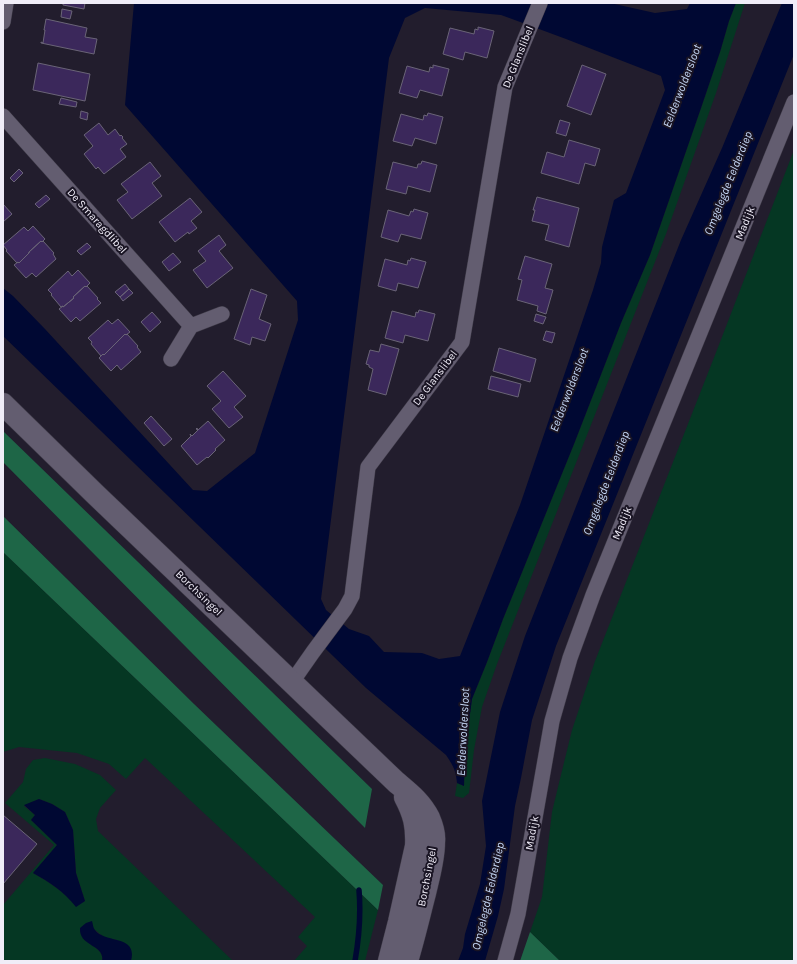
<svg xmlns="http://www.w3.org/2000/svg" width="797" height="964" font-family="Karla,sans-serif">
<style>
.green{fill:#053723;fill-rule:evenodd}
.forest{fill:#1e6647}
.water{fill:#000833;fill-rule:evenodd}
.lines{fill:none;stroke-linecap:round;stroke-linejoin:round}
.stream{stroke:#000833;stroke-width:5.5}
.building{fill:#3b285b;stroke:#6a6477}
.street-casing{stroke:#3e3a47;stroke-width:16}
.secondary-casing{stroke:#3e3a47;stroke-width:23}
.street{stroke:#635d70;stroke-width:15}
.secondary{stroke:#635d70;stroke-width:22}
.labels{text-anchor:middle;dominant-baseline:central;stroke-width:4;stroke-linejoin:round;paint-order:stroke}
.street-label{font-size:11px;fill:#f0edf8;stroke:#191423}
.water-label{font-size:12px;font-style:italic;fill:#c6d8f7;stroke:#191423}
</style>
<rect width="100%" height="100%" fill="#221d2d"/>
<path class="green" d="M736,3h9l-29,90 -50,141 -169,430 -15,43 -8,43 -5,43 -6,5 -8,-2 2,-13 7,3 1,-35 7,-52 15,-37 16,-43 71,-175 47,-121 29,-68 51,-147 19,-56 9,-31z
M794,150v811h-234l-30,-29 12,-35 10,-85 6,-25 14,-57 23,-69 120,-306z
M3,552l375,358 -13,51h-71l13,-15 -9,-9 17,-20 -170,-159 -19,21 -17,-15 -32,-11 -58,-6 -16,5z
M45,758l30,6 25,11 16,15 -16,18 -4,11 2,12 135,130h-102v-1l-14,-20 -12,-2 -10,-8 -6,13c7,5 15,9 13,18h-99v-56l51,-60 -49,-42 18,-21 3,-13 7,-9zM39,799l13,5 13,8 8,18 3,43 9,28 -9,5c-13,-15 -25,-23 -43,-33l24,-28 -26,-25 4,-5 -11,-9z"/>
<path class="forest" d="M3,431l369,358 -7,39 -362,-366z
M3,516l191,188 189,181 -5,25 -375,-358z
M530,932l30,29h-40z"/>
<path class="water" d="M134,3h476l45,10 32,-4 3,-6h46l-7,18 -9,31 -19,56 -51,147 -29,68 -47,121 -71,175 -16,43 -15,37 -7,52 -1,35 -7,-3c-1,-12 -4,-18 -11,-28l-80,-67 -34,-33 -329,-319v-48l10,8 32,33 148,161 14,1 48,-38 43,-133 -1,-19 -172,-196zM425,8l76,7 65,24 95,37 4,14 -39,103 -12,7 -12,47 -1,16 -8,27 -73,215 -60,151 -21,3 -17,-6 -38,-1 -15,-16 -20,-7 -23,-19 -5,-11 68,-541 16,-40z
M782,3h12v51l-238,592 -24,74 -11,58 -6,28 -11,83 -6,27 -13,45h-27l5,-13 2,-14 15,-50 6,-38 -4,-45 18,-89 25,-76 156,-396 41,-92z
M39,799l13,5 13,8 8,18 3,43 9,28 -9,6c-13,-16 -25,-24 -43,-34l24,-28 -26,-25 4,-5 -11,-10z
M92,921c1,3 1,7 3,9 10,14 43,4 36,31h-29c3,-14 -17,-15 -21,-26 -1,-2 -1,-5 -1,-7l6,-5z"/>
<g class="lines">
<path class="stream" d="M355,961c4,-23 6,-47 4,-71"/>
</g>
<path class="building" d="M63,3h22l-1,6 -21,-4z
M62,9l10,2 -2,8 -9,-2z
M46,19l41,9 -2,9 12,2 -3,15 -53,-11v-1l2,1 2,-13h-1z
M478,27l16,4 -7,27 -22,-6 -2,8 -20,-6 7,-26 24,6 1,-5 3,1z
M38,63l52,11 -5,27 -52,-11z
M433,65l16,4 -7,27 -22,-6 -3,8 -18,-5 8,-27 22,6 1,-5 3,1z
M582,65l24,9 -15,41 -24,-9z
M61,98l16,4 -1,5 -17,-3z
M81,111l7,2 -1,7 -7,-2z
M428,113l15,4 -7,27 -21,-6 -3,8 -19,-5 8,-27 22,6 1,-5 3,1z
M560,120l10,3 -4,13 -10,-3z
M99,123l9,12 7,-6 5,7 1,-1 2,2 -1,1 5,6 -7,5 6,8 -22,17 -6,-7 -2,2 -12,-15 9,-8 -9,-11z
M569,140l31,9 -5,17 -10,-3 -6,21 -38,-11 6,-21 17,5z
M422,161l15,4 -7,27 -22,-6 -2,8 -20,-5 7,-27 24,6 1,-4h3z
M150,162l11,14 -9,7 10,13 -30,23 -15,-19 11,-8 -7,-8z
M19,169l4,4 -9,9 -4,-4z
M46,195l4,4 -11,9 -4,-4z
M537,197l42,11 -10,39 -24,-7 4,-15 -17,-4 3,-11h-2z
M190,198l12,14 -11,9 6,7 -8,6 -1,-2 -13,10 -16,-20z
M3,204l9,10 -9,8z
M414,209l14,4 -7,26 -20,-5 -3,8 -17,-5 7,-27 21,6 2,-5 2,1z
M33,226l12,13 -3,3 -1,-1 -12,11v1l-10,10 -1,-1 -1,1 -11,-12 1,-1 -4,-5 21,-18 4,4z
M219,235l7,10 -7,6 14,17 -26,20 -14,-18 13,-9 -8,-10z
M41,241l1,1 1,-1 11,12 -1,1 3,5 -20,18 -4,-4 -6,5 -12,-13 4,-3 1,1 10,-10v-1z
M87,243l4,4 -10,8 -4,-4z
M173,253l8,9 -12,9 -7,-9z
M525,256l27,8 -7,24 8,2 -7,24 -9,-3 1,-5 -21,-6 5,-20 -4,-1z
M411,258l15,4 -8,26 -20,-5 -2,8 -18,-5 7,-27 22,6 1,-5 2,1z
M78,270l12,13 -4,4 -1,-1 -12,11 1,1 -11,9v-1l-2,1 -10,-12 1,-1 -4,-4 20,-19 4,5z
M125,284l4,5 -9,8 -5,-5z
M85,286l1,1 1,-1 11,12 -1,1 4,4 -21,18 -4,-4 -5,5 -12,-13 4,-3v1l11,-9 -1,-1z
M129,289l4,4 -10,8 -3,-4z
M251,289l16,6 -8,24 12,5 -6,17 -13,-4 -2,8 -16,-6z
M419,310l16,4 -7,27 -23,-6 -2,8 -18,-5 7,-27 23,6 1,-5 2,1z
M152,312l9,10 -11,10 -9,-10z
M536,314l10,3 -3,7 -9,-3z
M118,319l12,13 -4,3 -1,-1 -21,21 -1,-1 -2,2 -10,-12 1,-2 -4,-4 20,-18 4,4z
M546,331l9,2 -3,10 -9,-3z
M125,334l1,1 1,-1 11,12 -1,1 4,5 -20,18 -4,-5 -6,6 -12,-13 4,-4 1,1z
M381,344l18,5 -13,46 -18,-5 5,-21 -4,-2v-2l-3,-1 4,-14 9,2z
M499,348l37,11 -6,23 -37,-11z
M223,371l23,25 -12,11 9,10 -14,11 -17,-19 9,-8 -14,-15z
M491,376l30,8 -3,13 -30,-8z
M151,416l21,23 -8,7 -20,-23z
M208,421l17,19 -10,9 1,1 -8,8 -1,-1 -10,8 -16,-19 10,-10 -1,-2 2,2 6,-6 -2,-1 1,-1 1,2z
M3,815l34,29 -34,40z"/>
<g class="lines">
<defs>
<path id="street" d="M3,22l3,-19
M3,116l188,210
M171,359l20,-33 31,-12
M292,682l21,-30 32,-43 7,-13 16,-129 94,-125 43,-255 35,-84
M505,961l13,-47 34,-193 18,-63 23,-63 201,-493"/>
<path id="secondary" d="M3,404l91,89 302,289c13,11 25,20 33,36 3,7 6,16 5,24 0,17 -5,34 -9,51 -6,23 -11,45 -18,68
M389,961l10,-39 17,-76c1,-20 -2,-32 -11,-49"/>
</defs>
<use href="#street" class="street-casing"/>
<use href="#secondary" class="secondary-casing"/>
<use href="#street" class="street"/>
<use href="#secondary" class="secondary"/>
</g>
<g class="labels">
<g class="street-label">
<text transform="translate(518 57) rotate(-68)">De Glanslibel</text>
<text transform="translate(97 221) rotate(48)">De Smaragdlibel</text>
<text transform="translate(745 223) rotate(-68)">Madijk</text>
<text transform="translate(435 378) rotate(-53)">De Glanslibel</text>
<text transform="translate(622 523) rotate(-68)">Madijk</text>
<text transform="translate(199 593) rotate(44)">Borchsingel</text>
<text transform="translate(532 833) rotate(-80)">Madijk</text>
<text transform="translate(427 877) rotate(-79)">Borchsingel</text>
</g>
<g class="water-label">
<text transform="translate(682 86) rotate(-69)">Eelderwoldersloot</text>
<text transform="translate(728 183) rotate(-68)">Omgelegde Eelderdiep</text>
<text transform="translate(569 390) rotate(-69)">Eelderwoldersloot</text>
<text transform="translate(606 483) rotate(-69)">Omgelegde Eelderdiep</text>
<text transform="translate(463 732) rotate(-87)">Eelderwoldersloot</text>
<text transform="translate(488 896) rotate(-77)">Omgelegde Eelderdiep</text>
</g>
</g>
<rect width="797" height="964" fill="none" stroke="#f0edf8" stroke-width="8"/>
</svg>
